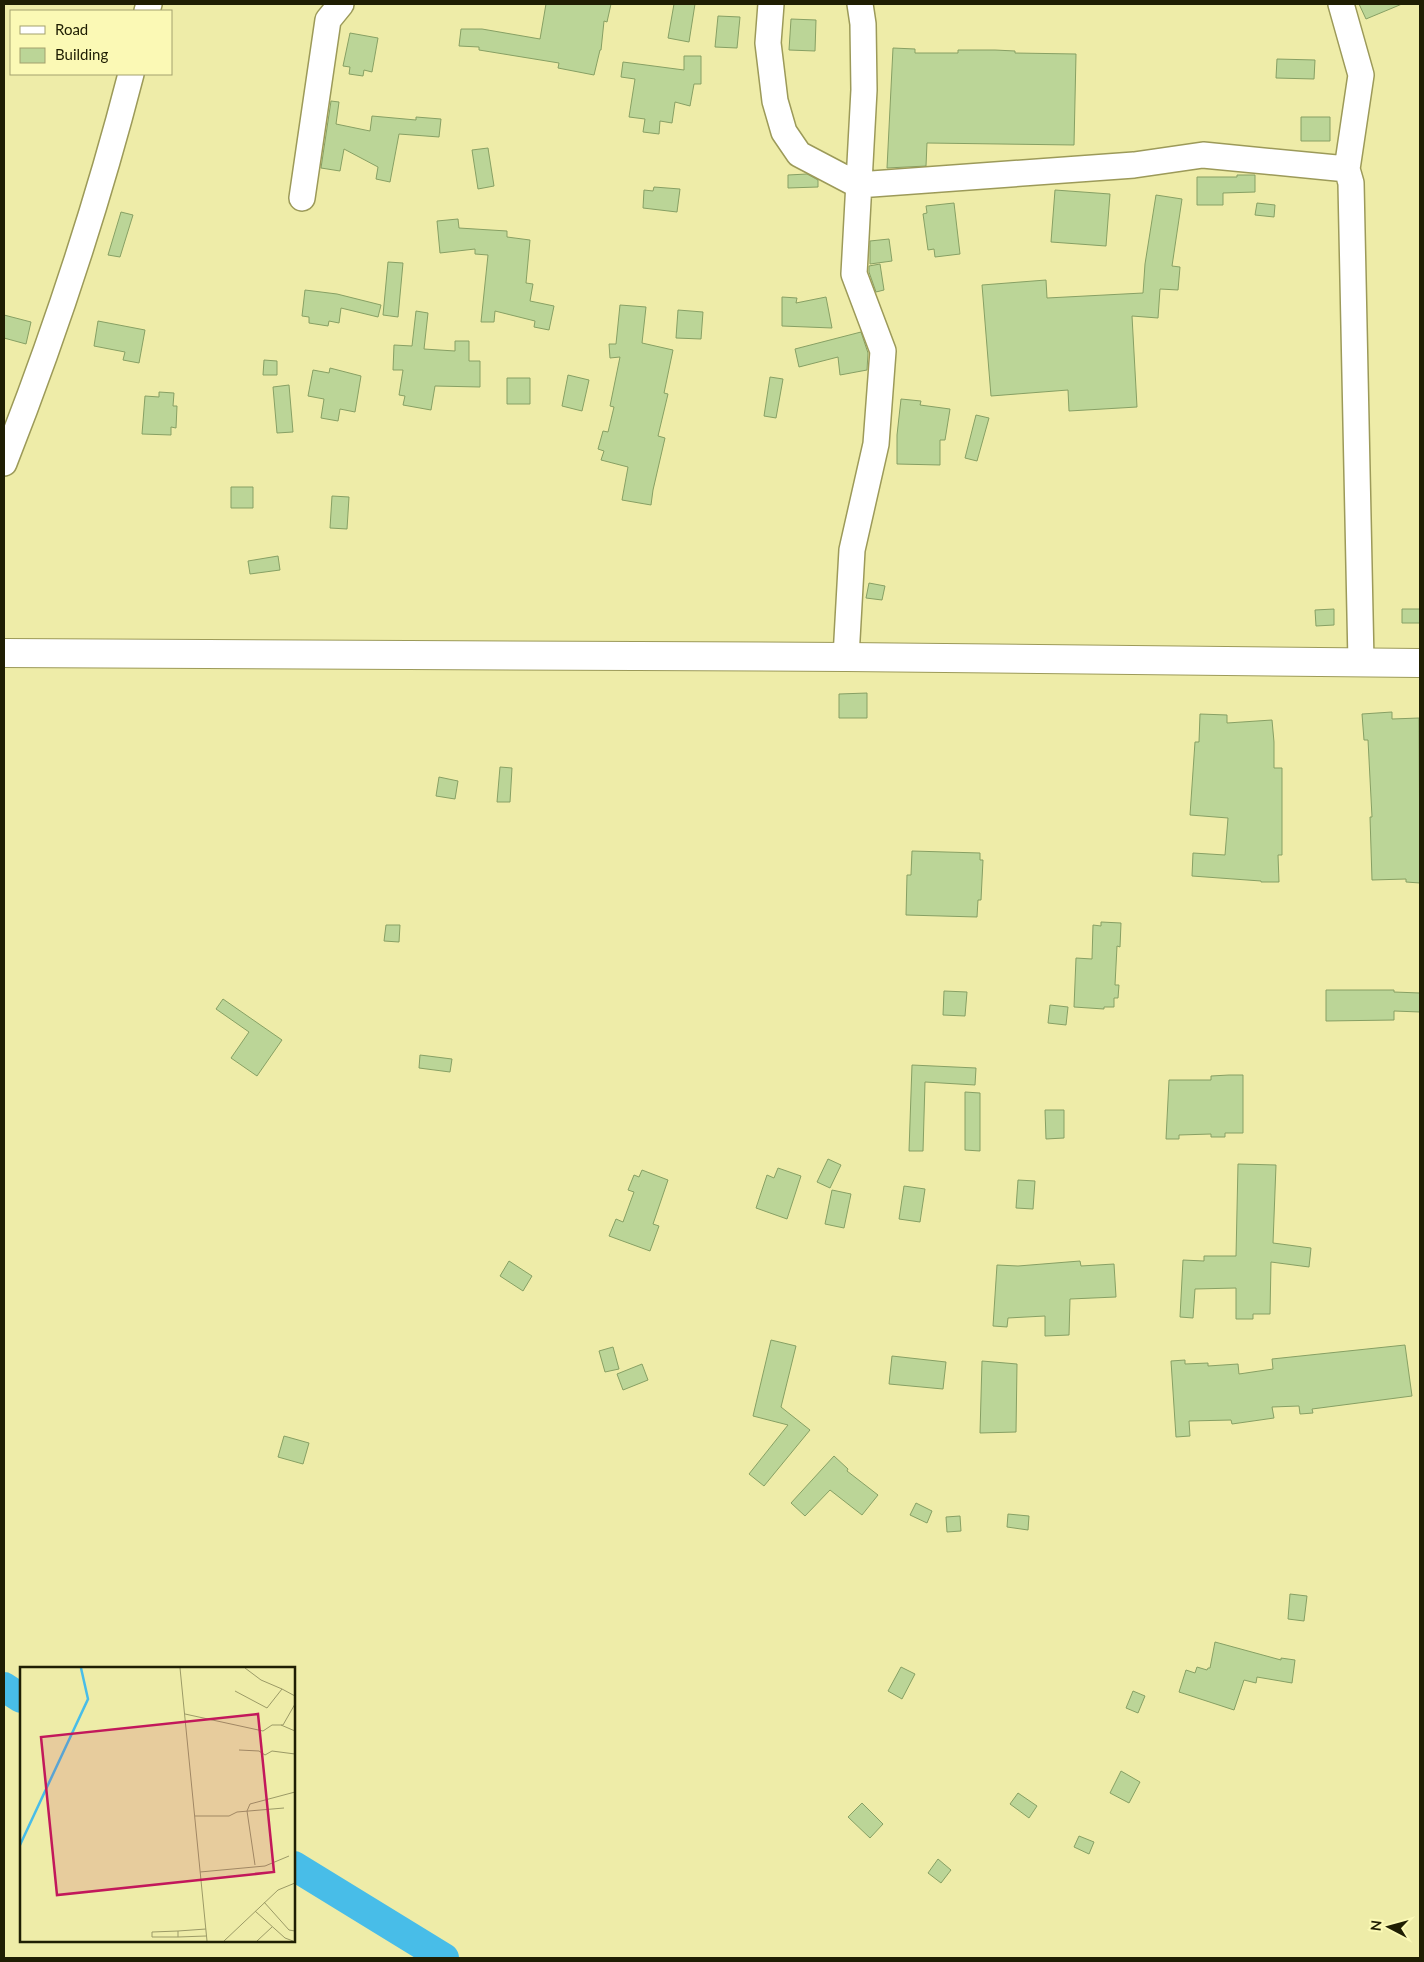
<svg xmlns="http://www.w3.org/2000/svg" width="1424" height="1962" font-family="Lato,sans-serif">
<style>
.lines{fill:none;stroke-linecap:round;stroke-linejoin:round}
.river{stroke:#48bde8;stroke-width:30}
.building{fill:#bbd597;stroke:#87a064}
.minor-casing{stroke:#9c9a59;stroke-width:28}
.major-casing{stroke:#9c9a59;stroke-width:30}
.minor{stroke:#fff;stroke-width:25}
.major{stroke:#fff;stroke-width:28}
.inset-river{fill:none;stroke:#48bde8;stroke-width:2.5}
.inset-road{fill:none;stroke:#9b9a66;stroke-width:1}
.view{fill:#c2185b;fill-opacity:0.15;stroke:#c2185b;stroke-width:2.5}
.inset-edge{fill:none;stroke:#1f1e03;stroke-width:2.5}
</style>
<rect width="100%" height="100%" fill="#eeeca8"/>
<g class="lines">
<path class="river" d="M4,1687l17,11
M294,1866l150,92"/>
</g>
<path class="building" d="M546,4h65l-4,18 -3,-1 -3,29h-1l-6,25 -36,-7 1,-5 -80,-13v-3l-20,-1 2,-17h21l58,10z
M674,4h21l-6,38 -21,-4z
M1359,4h43l-36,15z
M718,16l22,1 -3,31 -22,-1z
M791,19l25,1 -1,31 -26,-1z
M350,33l28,5 -6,34 -8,-2 -1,6 -14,-2 1,-7 -7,-1z
M893,48l22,1v4h43v-3h37l20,1v2l61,1 -2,91 -147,-2 -1,23 -39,2z
M684,56h17v28h-7l-4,22 -15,-4 -3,21 -12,-2 -1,13 -16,-2 2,-13 -16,-2 6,-38 -14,-2 2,-15 61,8z
M1277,59l38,1 -1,19 -38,-1z
M331,101l8,1 -3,22 34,7 2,-15 44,4v-3l25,2 -2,18 -40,-3 -9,48 -14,-3 2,-12 -34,-18 -4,22 -19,-3z
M1301,117h29v24h-29z
M488,148l6,38 -16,3 -6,-39z
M807,174l11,6v7l-30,1v-13z
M1237,175h18v17l-32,1v12h-26v-28h40z
M654,187l26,2 -3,23 -34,-4 1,-18 9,1z
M1055,190l55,4 -4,52 -55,-4z
M1156,195l26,4 -10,67 8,1 -2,23 -18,-1 -2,29 -26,-2 5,91 -68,4 -1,-21 -77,6 -9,-111 64,-5 1,18 96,-5 2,-29z
M954,203l6,51 -25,3 -1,-8 -6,1 -5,-36 4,-1 -1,-7z
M1257,203l18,2 -1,12 -19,-2z
M121,212l12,3 -13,42 -12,-2z
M458,219l1,9 48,3v6l23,3 -4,43 7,1 -3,17 24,5 -5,24 -15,-3 1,-6 -40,-10 -1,11h-13l7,-67 -13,-1v-5l-35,4 -3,-32z
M889,239l3,22 -22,3v-23z
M388,262l15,1 -5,54 -15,-2z
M880,264l4,26 -8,2 -7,-20v-6z
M305,290l32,4 44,11 -3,12 -37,-9 -2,15 -10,-2 -1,5 -19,-3v-6l-7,-1z
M782,297l15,1 -1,5 30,-6 6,31 -50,-2z
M620,305l26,2 -4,36 31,7 -9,43 4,1 -10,42 7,2 -12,52 -2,15 -29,-5 6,-33 -27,-7 3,-9 -6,-2 5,-18 5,1 6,-25 -4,-1 10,-49 -10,1 -1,-14h7z
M678,310l25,2 -2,27 -25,-1z
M416,311l12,2 -4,36 31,2v-10h14v20h11v26l-45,-1 -4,24 -28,-5 2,-9 -6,-1 4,-25h-10l1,-25 18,1z
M4,315l27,7 -5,22 -22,-6z
M98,321l47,9 -6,33 -16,-3 2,-8 -31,-6z
M861,332l7,21 -1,17 -27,5 -2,-18 -39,10 -4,-18z
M264,360l13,1v14h-14z
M330,368l31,8 -6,36 -15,-3 -2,12 -17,-3 3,-19 -16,-3 5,-26 16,3z
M568,375l21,5 -7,31 -20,-5z
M770,377l13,2 -7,39 -12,-2z
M507,378h23v26h-23z
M289,385l4,47 -16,1 -4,-46z
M159,392l15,1 -1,13h4l-1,22 -5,-1v8l-29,-1 3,-38 14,1z
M901,399l20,2 -1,4 30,4 -5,31h-5v25l-43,-1v-29z
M976,415l13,3 -12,43 -12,-3z
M231,487h22v21h-22z
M332,496l17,1 -2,32 -17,-1z
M278,556l2,14 -30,4 -2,-13z
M869,583l16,3 -3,14 -16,-2z
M1334,609v16l-18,1 -1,-16z
M1402,609h18v14h-18z
M867,693v25h-28v-24z
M1392,712v7l27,-1 1,165 -14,-1v-3l-34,1 -2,-63h2l-4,-77h-4l-2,-26z
M1200,714l27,1v8l45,-3 2,22v26h8v87h-4l1,27h-18v-1l-69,-5 1,-23 32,2 3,-37 -38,-3 5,-73h4z
M500,767l12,1 -2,34h-13z
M439,777l19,4 -3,18 -19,-3z
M912,851l68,2v7h3l-2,40h-3l-1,17 -71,-2 1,-40h4z
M1101,922l20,1 -1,24 -3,-1 -2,39h4l-1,13h-4v9h-10v2l-30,-2 2,-49 16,1 1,-34 8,1z
M386,925h14l-1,17 -15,-1z
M1326,990h68v2l26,1v19l-26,-1v9l-68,1z
M944,991l23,1 -2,24 -22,-1z
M223,999l59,41 -25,36 -26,-18 18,-26 -33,-23z
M1050,1005l18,2 -2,18 -18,-2z
M420,1055l32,4 -2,13 -31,-4z
M912,1065l64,3 -1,17 -50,-3 -2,69h-14z
M1229,1075h14v58h-18v4h-14v-3l-32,1v4h-13l3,-59h42v-4z
M965,1092l15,1v58l-15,-1z
M1045,1110h19v28l-18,1z
M828,1159l13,6 -11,23 -13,-6z
M1238,1164l38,1 -3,78 38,5 -2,19 -38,-5 -1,52h-17v5h-17v-31l-41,1 -2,29 -13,-1 3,-57 21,1v-5h32z
M778,1168l23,8 -14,43 -31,-11 11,-33 7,3z
M642,1170l26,10 -15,44 6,2 -9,25 -41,-15 7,-17 7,3 11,-30 -6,-2 6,-15 5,2z
M1018,1180l17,1 -2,28 -17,-1z
M904,1186l21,3 -5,33 -21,-3z
M832,1190l19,4 -7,34 -19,-4z
M509,1261l23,15 -9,15 -23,-15z
M1080,1261l1,5 33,-2 2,33 -46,2 -1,36 -24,1v-20l-37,2 -1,9 -14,-1 4,-61 21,1z
M771,1340l25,6 -15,61 29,23 -46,56 -15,-12 39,-49 -35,-9z
M1405,1345l7,51 -100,13 1,4 -13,1 -1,-8 -27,1 2,11 -42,6 -1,-4 -42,1 1,15 -14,1 -5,-76 14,-1v4l23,-1v3l30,-2 1,10 34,-5 -1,-10z
M613,1347l6,22 -14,3 -6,-21z
M892,1356l54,6 -3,27 -54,-5z
M982,1361l35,3 -1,68 -36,1z
M642,1364l6,16 -25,10 -6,-16z
M284,1436l25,7 -6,21 -25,-7z
M834,1456l14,13 -1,2 31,24 -16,20 -32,-25 -25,26 -14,-13z
M916,1503l16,8 -5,12 -17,-8z
M1008,1514l21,2 -1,14 -21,-3z
M960,1516l1,15 -14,1 -1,-15z
M1290,1594l17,2 -3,25 -16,-2z
M1215,1642l66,18v-2l14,2 -3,23 -35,-6 -1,6 -12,-3 -10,30 -55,-18 7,-22 9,3 2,-6 10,3 1,-2h2z
M901,1667l14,7 -13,25 -14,-8z
M1133,1691l12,5 -7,17 -12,-5z
M1121,1771l19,11 -11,21 -19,-10z
M1018,1793l19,13 -8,12 -19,-14z
M862,1803l21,21 -13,14 -22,-21z
M1079,1836l15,6 -5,12 -15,-7z
M938,1859l13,11 -10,13 -13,-10z"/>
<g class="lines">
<defs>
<path id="minor" d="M771,4l-3,39 7,58 9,31 15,22 59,31 276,-20 69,-10 144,14
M1341,4l20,71 -14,94 4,14 10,479
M147,11l2,-7
M302,198l26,-178 13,-16
M4,463c50,-127 93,-257 127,-389
M846,657l6,-107 24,-106 7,-93 -29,-77 10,-184 -1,-66 -3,-20"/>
<path id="major" d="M4,653l842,4 574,6"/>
</defs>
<use href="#minor" class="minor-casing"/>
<use href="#major" class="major-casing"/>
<use href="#minor" class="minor"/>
<use href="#major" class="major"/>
</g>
<g transform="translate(20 1667)">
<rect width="275" height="275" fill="#eeeca8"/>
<path class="inset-river" d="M0,178l68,-146 -7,-31"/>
<path class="inset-road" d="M160,1l27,273M225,1l16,12 21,9M215,24l32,17 15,-19 13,7M165,47l78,17 9,-6h11l12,-21M261,58l14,6M219,83l20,1 6,4 7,-4 23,3M175,149h34l8,-4 47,-4M235,198l-8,-54 3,-7 45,-12M180,205l65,-6 24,-10M244,235l25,28 6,1M235,244l30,27 8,3M186,262l-28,2v6l28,-1M158,264l-26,1v5h26M204,274l54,-51 17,-7M237,274l15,-14"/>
<path class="view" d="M238,47l16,158 -217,23 -16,-158z"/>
<rect width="275" height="275" class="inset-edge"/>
</g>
<rect width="1424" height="1962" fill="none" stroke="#1f1e03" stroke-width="10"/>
<rect x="10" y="10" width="162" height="65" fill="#fbf9b5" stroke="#a3a16e"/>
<rect x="20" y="26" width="25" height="8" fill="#ffffff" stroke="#a3a16e"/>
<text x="55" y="35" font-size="15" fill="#1f1e03">Road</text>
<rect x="20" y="48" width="25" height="15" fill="#bbd597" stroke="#a3a16e"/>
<text x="55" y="60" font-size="15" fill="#1f1e03">Building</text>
<g transform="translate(1389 1927) rotate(276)" stroke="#fbf9b5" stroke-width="4" paint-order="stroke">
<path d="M0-4L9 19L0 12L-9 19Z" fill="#1f1e03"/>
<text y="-8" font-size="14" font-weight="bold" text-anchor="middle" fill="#1f1e03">N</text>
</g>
</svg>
